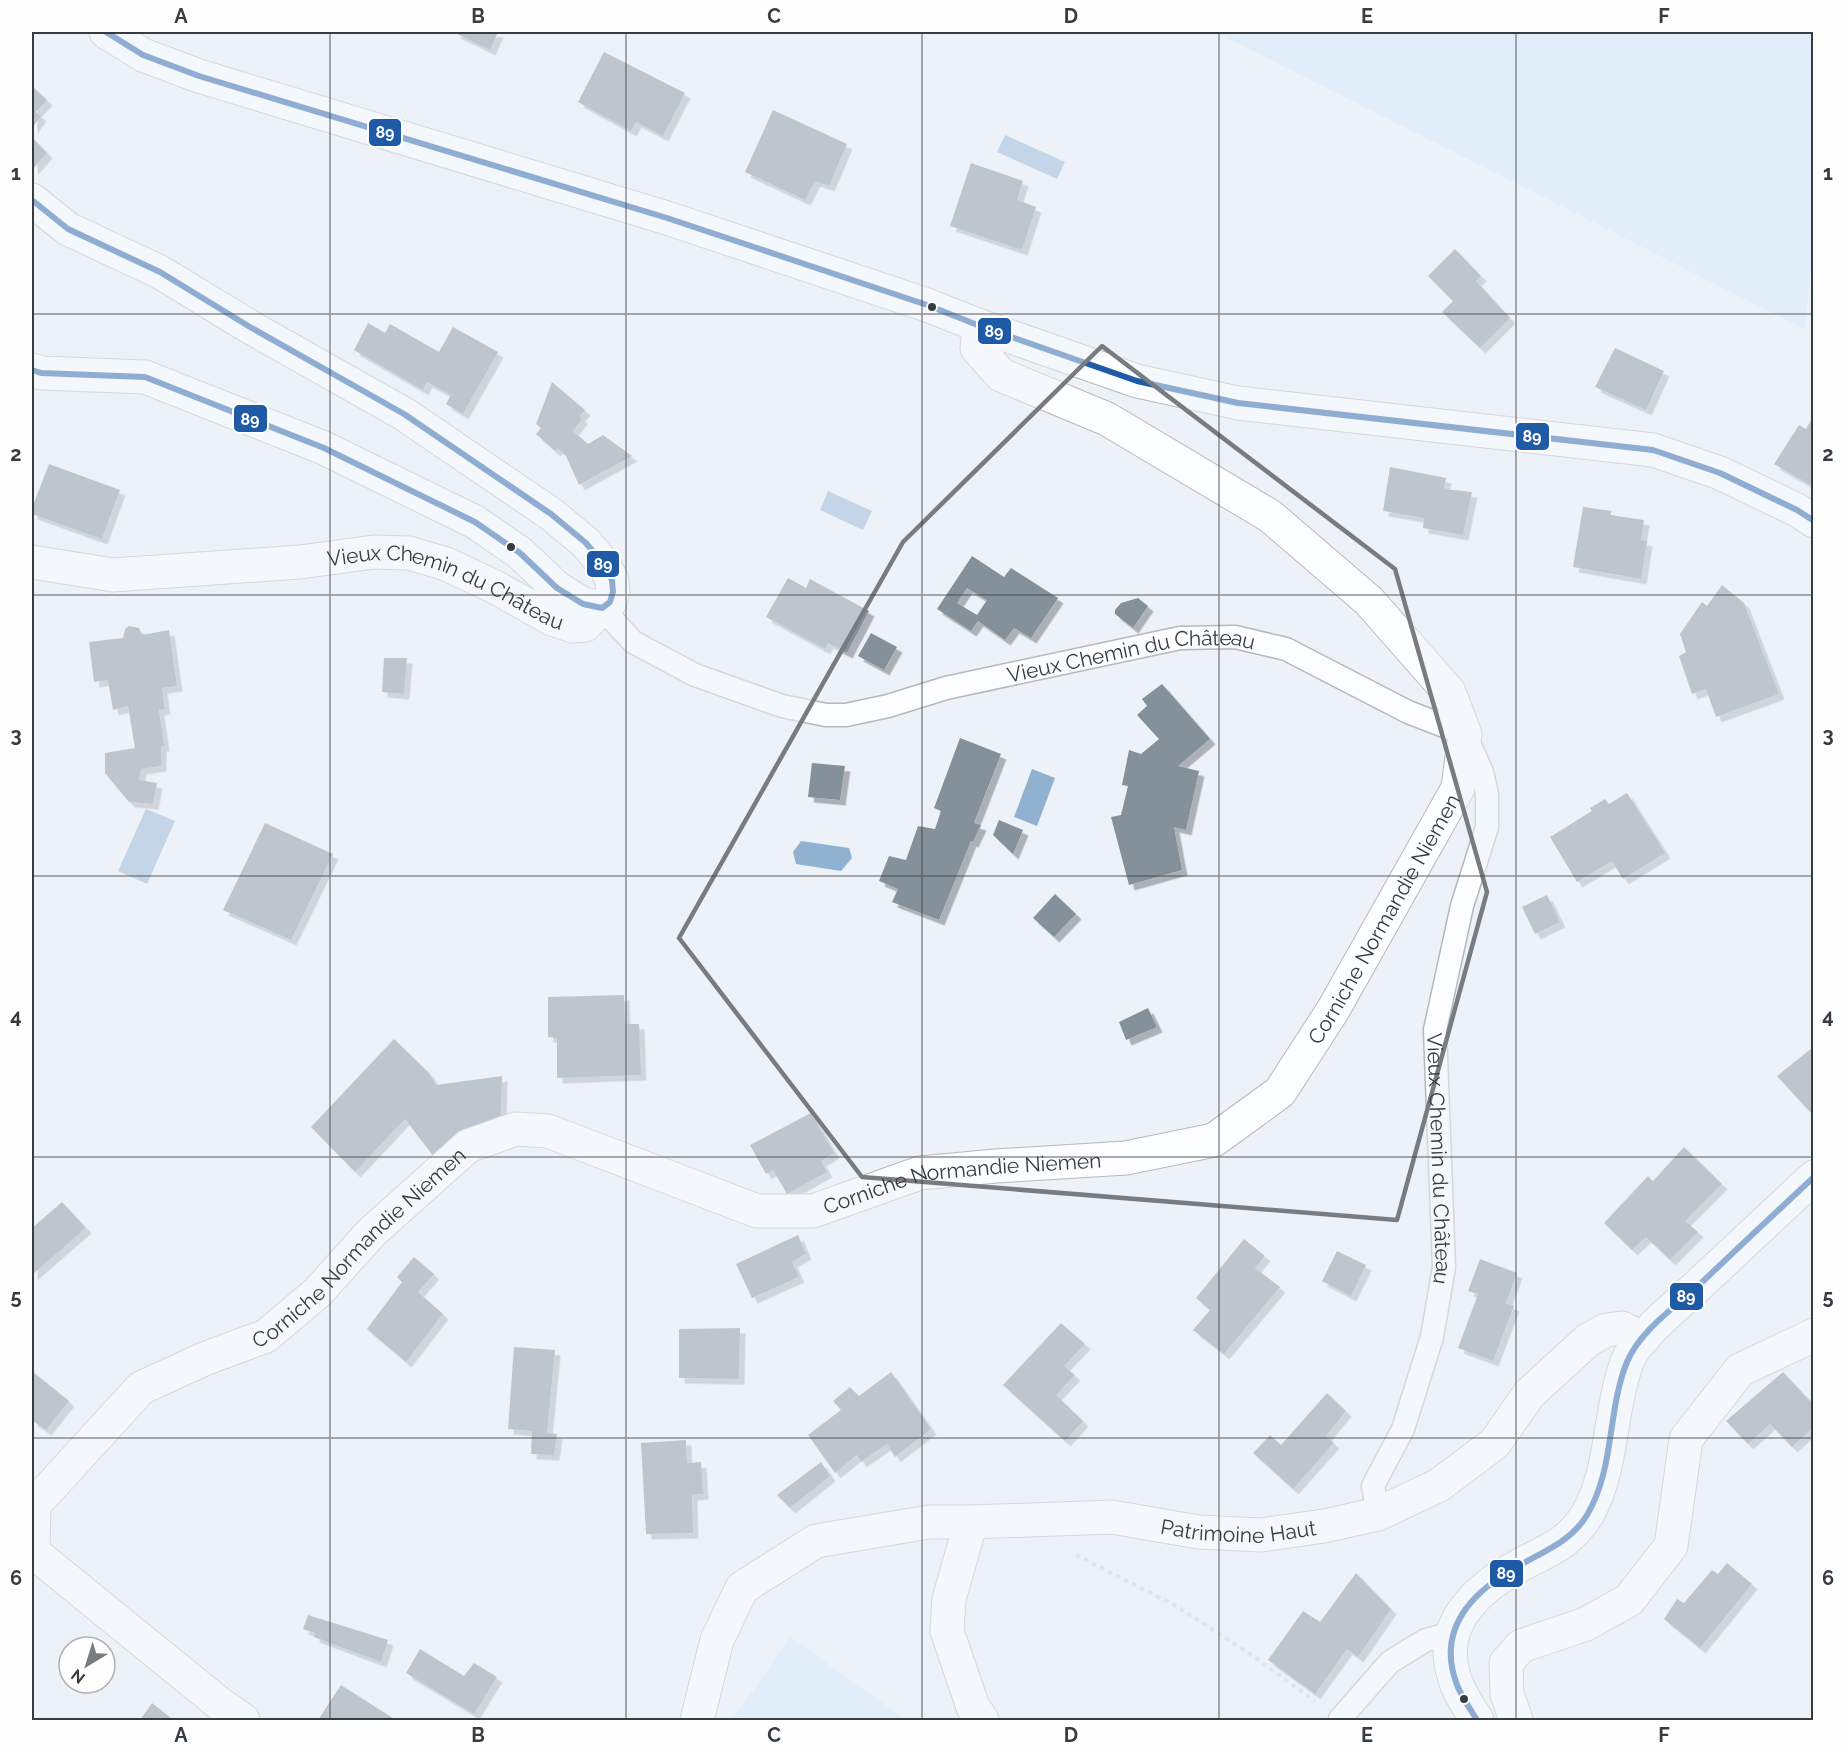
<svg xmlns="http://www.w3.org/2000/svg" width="1845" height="1752" font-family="Raleway,sans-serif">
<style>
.green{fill:#d2e8fb}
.water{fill:#90b2d0}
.building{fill:#85919a;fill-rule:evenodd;filter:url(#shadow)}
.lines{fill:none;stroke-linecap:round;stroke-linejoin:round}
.lane-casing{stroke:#b4b9bd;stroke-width:25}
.street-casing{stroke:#b4b9bd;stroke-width:35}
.path{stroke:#d0d3d5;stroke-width:4;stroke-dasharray:4.5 4.5;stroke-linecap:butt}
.lane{stroke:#fcfdfe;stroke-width:22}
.street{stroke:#fcfdfe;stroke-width:33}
.bus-1-casing{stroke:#fefefe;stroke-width:10}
.bus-1{stroke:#1e5aa6;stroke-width:6}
.marked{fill:none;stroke:#767c80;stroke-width:4.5;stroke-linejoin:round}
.grid{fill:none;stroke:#373c40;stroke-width:1.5;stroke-opacity:0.55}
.bus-dot{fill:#373c40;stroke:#fefefe;stroke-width:2}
.labels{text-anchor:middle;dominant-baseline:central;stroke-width:6;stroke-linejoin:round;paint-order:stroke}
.street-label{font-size:21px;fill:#373c40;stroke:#fefefe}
.line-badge{stroke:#fefefe;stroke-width:2}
.badge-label{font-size:16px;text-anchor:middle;font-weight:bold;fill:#fff}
.neatline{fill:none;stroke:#373c40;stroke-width:2}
.grid-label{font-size:20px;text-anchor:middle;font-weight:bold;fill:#373c40}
</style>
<defs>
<filter id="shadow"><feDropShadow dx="5.5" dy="5.5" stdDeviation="0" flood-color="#0004"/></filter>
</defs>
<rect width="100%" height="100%" fill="#ecf2f8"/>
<path class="green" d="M1215,32h598l1,206 -9,91z
M791,1637l115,83h-174z"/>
<path class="water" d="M1005,135l60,27 -8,17 -60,-27z
M828,491l44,20 -9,19 -43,-20z
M1032,769l23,9 -18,48 -23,-9z
M146,809l29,12 -28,63 -29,-13z
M801,841l48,7 3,10 -11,13 -45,-7 -3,-12z"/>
<path class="building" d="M453,32h45l-8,18z
M604,52l81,41 -22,43 -27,-14 -5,9 -53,-29z
M32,86l15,14 -11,12 5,4 -9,12z
M773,110l74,34 -18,42 -14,-5 -10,19 -60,-28z
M32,137l15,16 -14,16 -1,-2z
M971,163l52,18 -6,19 19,7 -14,43 -72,-24z
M1455,249l26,27 -5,5 34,37 -30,30 -38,-36 11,-11 -25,-25z
M368,323l17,10 5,-9 49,28 14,-25 45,25 -35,62 -17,-10 5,-9 -24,-13 -4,8 -69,-40z
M1615,348l49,23 -18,39 -51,-23z
M552,382l33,28 -5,6 2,3 -9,12 15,13 15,-9 29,21 -53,29 -13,-29 -8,-8 -3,3 -19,-17 5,-6 -5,-4z
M1811,420l3,2v65l-40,-23 25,-39 7,4z
M49,464l71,26 -18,49 -70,-25v-6z
M1390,467l56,11 -2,11 28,3 -9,43 -40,-7 1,-10 -41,-7z
M1583,507l29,4 -2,4 34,5 -3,20 6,1 -6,38 -68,-12z
M972,556l32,21 7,-9 47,30 -27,40 -17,-10 -9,12 -27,-19 -7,10 -34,-22zM967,588l20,12 -10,15 -20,-12z
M788,578l18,10 4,-9 59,32 -22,42 -19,-10 -3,6 -59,-32z
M1722,585l22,18 35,91 -63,23 -10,-28 -14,5 -13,-38 7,-4 -6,-18 22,-32 5,4z
M1138,598l10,8 -15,22 -18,-14v-4l6,-7z
M129,626l10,2 3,7 27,-5 8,56 -15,2 3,21 -6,1 5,36h-3v20l-20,3 -2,11 18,3 -4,21 -24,-2 -24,-29v-20l30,-5 -7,-42 -15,4 -5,-30 -14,2 -5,-40 34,-4 2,-9z
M871,633l26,14 -13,23 -26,-14z
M384,658h23l-3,36 -22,-2z
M1162,684l48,55 -32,27 21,5 -13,59 -12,-3 8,43 -53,15 -18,-68 10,-2 7,-29 -6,-1 7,-35 12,4 18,-15 -22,-24 10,-9 -5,-7z
M960,738l41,16 -27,69 7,2 -8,17 -2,-1 -32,79 -47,-18 6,-13 -19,-8 10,-25 17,4 12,-34 17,3 6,-18 -7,-3z
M812,763l33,3 -5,34 -32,-3z
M1627,793l38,60 -42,26 -11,-18 -35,21 -27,-45 42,-26 -2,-3 15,-9 4,5z
M999,820l24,10 -10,24 -20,-19z
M265,823l68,31 -42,86 -68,-30z
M1055,894l21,20 -22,23 -21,-19z
M1547,895l13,27 -25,12 -13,-27z
M624,995l1,29h14l2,51 -84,3v-40l-9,-1v-40z
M1148,1008l9,19 -31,13 -7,-18z
M394,1039l35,34 7,12 66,-9 -1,39 -31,20 -33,26 -32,-42 -50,53 -44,-45z
M1812,1048l2,1v60l-4,3 -33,-36z
M811,1113l23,40 -13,8 6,11 -40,22 -14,-24 -7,4 -16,-29z
M1684,1147l38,37 -37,37 13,11 -28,28 -24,-23 -14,13 -28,-27 44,-47 5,5z
M62,1202l24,26 -54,47v-47z
M798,1235l8,19 -14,8 7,15 -47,21 -16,-34z
M1244,1239l21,17 -10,12 25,19 -56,67 -31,-24 17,-20 -14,-12z
M1337,1251l29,14 -15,31 -29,-15z
M414,1257l20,17 -16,18 25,22 -37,48 -39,-33 35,-47 -5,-5z
M1480,1259l37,14 -11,30 8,3 -21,55 -35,-13 20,-54 -10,-3z
M1061,1323l24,21 -21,22 11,9 -19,20 27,26 -18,20 -62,-56z
M740,1328l-1,51 -60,-1v-49z
M514,1347l41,3 -8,83 10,1 -3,21 -23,-1 1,-23 -24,-2z
M32,1371l37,30 -23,29 -13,-9 -1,2z
M891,1372l40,57 -36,28 -8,-13 -26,18 -4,-7 -22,18 -27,-38 33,-25 -8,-9 17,-14 9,9z
M1783,1372l27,29 4,-3v29l-22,20 -22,-23 -22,20 -22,-23z
M1327,1393l19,18 -20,25 8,7 -41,46 -40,-36 17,-18 11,10z
M686,1440l1,23 14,-1 2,32 -11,1 1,38 -47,1 -5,-91z
M821,1462l9,14 -40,32 -13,-13z
M1727,1563l25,21 -52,64 -36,-29 13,-20 7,4 28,-33 6,4z
M1356,1573l35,36 -33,48 -11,-8 -32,45 -47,-34 35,-49 17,11z
M308,1615l80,25 -7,22 -67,-25 1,-4 -12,-4z
M420,1649l44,27 10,-13 23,14 -23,37 -68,-41z
M341,1685l55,35h-78z
M152,1703l19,15 -2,2h-29z"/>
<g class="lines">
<defs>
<g id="lane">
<path id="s1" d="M602,608l31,34 62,33 87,31 44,9h20l42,-9 58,-18 234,-50 55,-1 51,12 122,63 57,22 17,38 5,22v33l-25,79 -27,124 9,237 -12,70 -29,92 -30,57 5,28"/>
<path d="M1340,1719l50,-57 36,-22 25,-7"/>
</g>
<g id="street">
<path d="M106,32l37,23 56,21 468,142 260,87 53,21 157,55 101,22 415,47 67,23 77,37 17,11"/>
<path d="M32,200l36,29 92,43 90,55 154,87 147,100 35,29 18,22 8,15 1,12 -3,10 -8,6 -19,-4 -26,-16 -37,-35 -45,-31 -151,-74 -179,-71 -104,-4 -9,-3"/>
<path id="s2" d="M32,562l81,13 187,-13 74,-10 35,1 37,11 49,23 57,32 21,7 12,-1 17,-17"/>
<path id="s3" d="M243,1720l-23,-16 -187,-152 1,-47 107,-117 63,-29 62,-23 52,-44 53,-59 97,-87 48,-17 32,2 209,80h56l107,-38 76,-7 130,-8 88,-18 66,-48 53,-82 125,-222 7,-54 -16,-42 -80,-91 -99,-85 -163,-97 -106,-44 -24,-27 3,-22"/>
<path d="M697,1720l20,-80 25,-52 74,-47 113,-19h42"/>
<path id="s4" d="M982,1720l-9,-13 -26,-76 2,-32 22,-77 141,-5 86,15 63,3 63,-9 54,-12 61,-29 56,-42 34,-49 59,-54 18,-10 16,-2 21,11"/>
<path d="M1477,1720c-8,-13 -19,-28 -23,-44 -16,-50 20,-85 61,-108 29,-17 52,-21 72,-53 26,-44 22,-104 40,-153 9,-24 45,-52 64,-70 41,-38 82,-77 123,-115"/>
<path d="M1516,1720l-9,-26 -1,-31 15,-17 65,-22 43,-24 42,-54 15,-107 54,-69 74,-35"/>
</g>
</defs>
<use href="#lane" class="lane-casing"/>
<use href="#street" class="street-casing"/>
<path class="path" d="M1076,1555l102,52 75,49 62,45"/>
<use href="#lane" class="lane"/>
<use href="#street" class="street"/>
<defs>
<path id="bus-1" d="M106,32l37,23 56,21 468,142 260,87 53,21 157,55 101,22 415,47 67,23 77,37 17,11
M32,200l36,29 92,43 90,55 154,87 147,100 35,29 18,22 8,15 1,12 -3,10 -8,6 -19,-4 -26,-16 -37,-35 -45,-31 -151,-74 -179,-71 -104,-4 -9,-3
M1477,1720c-7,-11 -15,-23 -20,-35 -21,-55 14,-92 58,-117 27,-16 56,-26 72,-53 28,-47 20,-104 40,-153 13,-31 47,-54 71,-76 38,-36 77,-73 116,-109"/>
</defs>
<use href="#bus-1" class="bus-1-casing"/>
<use href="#bus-1" class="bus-1"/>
</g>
<path d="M0 0H1845V1752H0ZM1102,346l293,223 92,323 -90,328 -535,-43 -183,-239 224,-396z" fill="#ecf2f8" fill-opacity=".55" fill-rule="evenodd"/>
<path class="marked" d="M1102,346l293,223 92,323 -90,328 -535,-43 -183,-239 224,-396z"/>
<path class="grid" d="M330,32v1688M626,32v1688M922,32v1688M1219,32v1688M1516,32v1688M32,314h1782M32,595h1782M32,876h1782M32,1157h1782M32,1438h1782"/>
<g class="bus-dot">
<circle cx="932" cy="307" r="5"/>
<circle cx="511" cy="547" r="5"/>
<circle cx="1464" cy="1699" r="5"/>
</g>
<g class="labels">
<g class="street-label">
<text stroke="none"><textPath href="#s2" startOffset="423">Vieux Chemin du Château</textPath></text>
<text stroke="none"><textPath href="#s1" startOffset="566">Vieux Chemin du Château</textPath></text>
<text stroke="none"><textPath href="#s3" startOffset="1944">Corniche Normandie Niemen</textPath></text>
<text stroke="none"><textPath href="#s1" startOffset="1358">Vieux Chemin du Château</textPath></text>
<text stroke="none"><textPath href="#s3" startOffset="1404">Corniche Normandie Niemen</textPath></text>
<text stroke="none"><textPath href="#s3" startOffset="738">Corniche Normandie Niemen</textPath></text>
<text stroke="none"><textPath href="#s4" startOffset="477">Patrimoine Haut</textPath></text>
</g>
</g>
<g class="line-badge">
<rect x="368" y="118" width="34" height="29" rx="6" fill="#1e5aa6"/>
<rect x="977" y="317" width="35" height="28" rx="6" fill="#1e5aa6"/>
<rect x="233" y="404" width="35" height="29" rx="6" fill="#1e5aa6"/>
<rect x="1515" y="422" width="35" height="29" rx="6" fill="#1e5aa6"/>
<rect x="586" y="550" width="34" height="28" rx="6" fill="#1e5aa6"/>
<rect x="1669" y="1282" width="35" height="29" rx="6" fill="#1e5aa6"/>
<rect x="1489" y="1559" width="35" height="29" rx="6" fill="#1e5aa6"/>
</g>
<g class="badge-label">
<text x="385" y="138">89</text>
<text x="994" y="337">89</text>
<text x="250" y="425">89</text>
<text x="1532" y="442">89</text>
<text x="603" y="570">89</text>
<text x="1686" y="1302">89</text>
<text x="1506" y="1579">89</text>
</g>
<rect width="1845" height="1752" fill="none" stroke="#fefefe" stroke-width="66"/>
<g transform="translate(87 1665) rotate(218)"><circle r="28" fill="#fefefe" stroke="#aeb0b2" stroke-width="1.5"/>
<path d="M0-4.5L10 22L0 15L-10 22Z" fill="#767c80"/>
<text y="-9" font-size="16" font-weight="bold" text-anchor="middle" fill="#373c40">N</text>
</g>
<rect x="33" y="33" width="1779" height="1686" class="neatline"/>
<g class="grid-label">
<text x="181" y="23">A</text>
<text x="478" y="23">B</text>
<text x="774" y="23">C</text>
<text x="1071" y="23">D</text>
<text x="1367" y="23">E</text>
<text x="1664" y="23">F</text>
<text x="16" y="180">1</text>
<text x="1828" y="180">1</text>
<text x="16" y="461">2</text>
<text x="1828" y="461">2</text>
<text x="16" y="742">3</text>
<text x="1828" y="742">3</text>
<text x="16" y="1023">4</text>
<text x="1828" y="1023">4</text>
<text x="16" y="1304">5</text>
<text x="1828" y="1304">5</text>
<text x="16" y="1585">6</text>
<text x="1828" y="1585">6</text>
<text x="181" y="1742">A</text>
<text x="478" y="1742">B</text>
<text x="774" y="1742">C</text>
<text x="1071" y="1742">D</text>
<text x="1367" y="1742">E</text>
<text x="1664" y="1742">F</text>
</g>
</svg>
